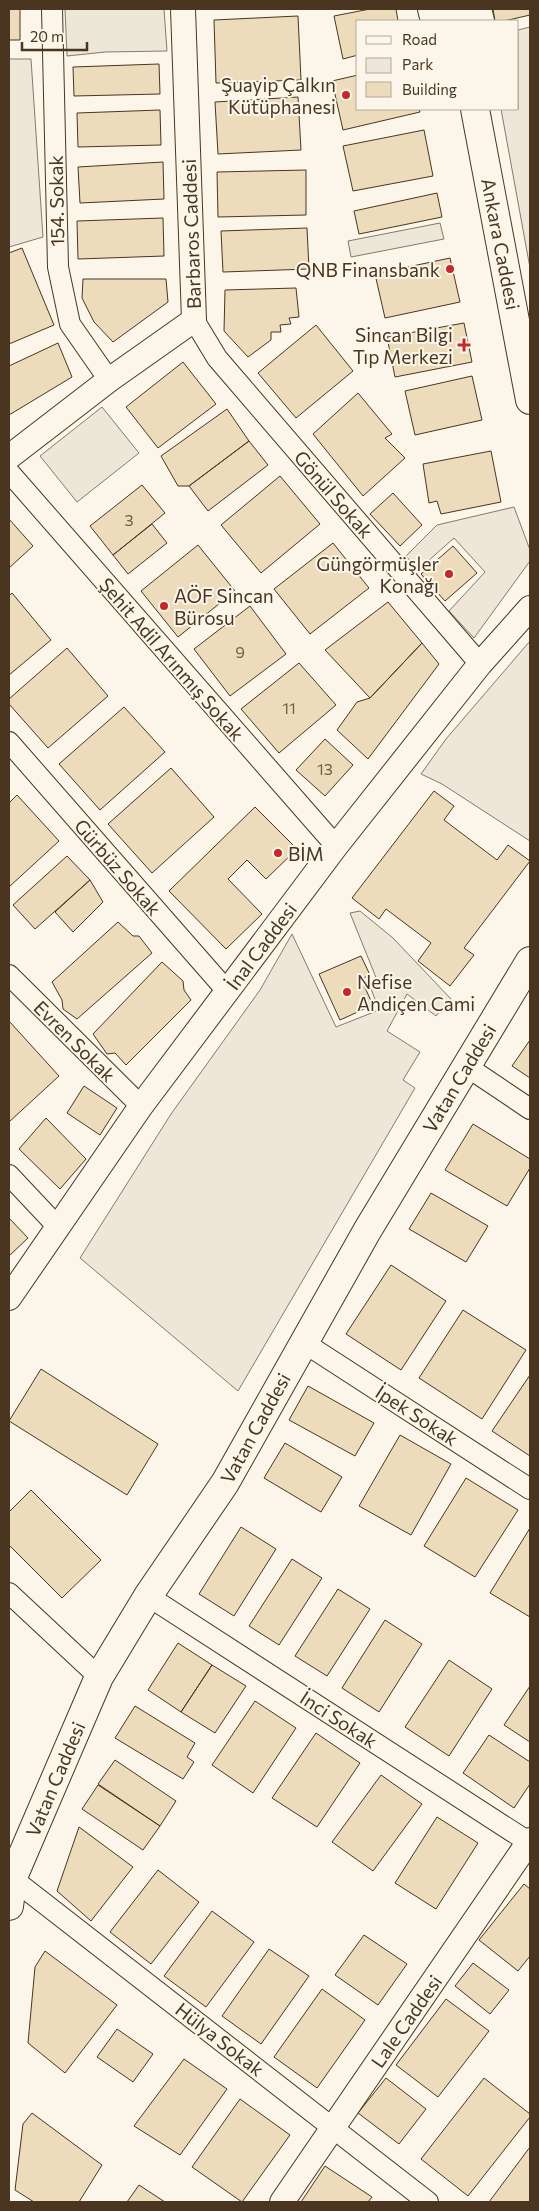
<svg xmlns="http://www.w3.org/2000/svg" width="539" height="2211" font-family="Commissioner,sans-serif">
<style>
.green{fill:#ede6d9;stroke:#887966}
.parking{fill:#ede7d9;stroke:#887966}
.building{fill:#ecdcbc;stroke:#4a3520}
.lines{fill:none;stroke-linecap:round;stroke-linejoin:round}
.minor-casing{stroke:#4a3520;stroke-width:22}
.tertiary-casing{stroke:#4a3520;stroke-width:26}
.secondary-casing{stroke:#4a3520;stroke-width:30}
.minor{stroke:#fbf6e9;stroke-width:20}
.tertiary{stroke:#fbf6e9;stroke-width:24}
.secondary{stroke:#fbf6e9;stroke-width:28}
.poi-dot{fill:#c62828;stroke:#fbf6e9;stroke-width:2}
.labels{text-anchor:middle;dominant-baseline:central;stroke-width:4;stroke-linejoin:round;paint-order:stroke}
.number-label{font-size:16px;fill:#725f47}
.poi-label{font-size:19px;fill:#4a3520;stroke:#fbf6e9;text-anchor:end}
.street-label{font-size:19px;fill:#4a3520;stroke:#fbf6e9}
</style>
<rect width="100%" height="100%" fill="#fbf6e9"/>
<path class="green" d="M530,27v241l-29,-159h17v-79z
M9,59h22l12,178 -34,10z
M514,507l16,43v11l-56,77 -25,-27 36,-39 -31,-34 -36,32 -12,-14 31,-31z
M530,641v200l-88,-57 -21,-10 25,-35z
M360,911l33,27 58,61 -15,17 -29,-22 -20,37 33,21 -17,28 12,8 -177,303 -158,-133 91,-144 89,-124 32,-56 44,93 43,-17 -9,-24 7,-6 -27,-67z"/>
<path class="parking" d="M65,9h99l3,42 -62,1 -38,4z
M440,223l4,16 -93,18 -3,-16z
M102,407l37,46 -62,49 -37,-46z"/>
<path class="building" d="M9,9h11v31h-11z
M370,9h26l2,12h-40v34l-15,4 -9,-43z
M493,9h37v6l-26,6h-9z
M298,16l3,64 -85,3 -2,-63z
M159,64l1,30 -86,2 -1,-29z
M358,75v34h61l1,3 -77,18 -11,-49z
M298,97l3,53 -83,4 -3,-52z
M160,110l1,35 -83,2 -1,-34z
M424,130l9,46 -80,15 -10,-45z
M163,162l1,37 -84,4 -2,-36z
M306,170v45l-88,2 -1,-45z
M437,193l5,24 -83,17 -5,-23z
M163,218l1,38 -86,3 -1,-38z
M307,228l2,41 -86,3 -2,-41z
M22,248l32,77 -45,19v-91z
M450,258l10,44 -75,16 -10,-44z
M83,279h83l2,23 -55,40 -19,-20 -12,-24z
M296,288l3,29 -10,1 2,6 -11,1 1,7h-10v8l-23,17 -24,-26 1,-41z
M464,323l8,39 -77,15 -8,-40z
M316,325l37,46 -57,47 -38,-45z
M58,343l14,34 -63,38v-49z
M183,362l33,42 -58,44 -32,-41z
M472,376l10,44 -67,15 -10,-44z
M358,393l34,41 -7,4 20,20 -42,38 -50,-62z
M227,409l22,32 -60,45h-11l-17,-30z
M249,441l19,24 -60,46 -19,-25z
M491,451l10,51 -60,12 -4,-13 -8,2 -6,-39z
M280,476l40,48 -59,49 -40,-48z
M142,485l23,28 -52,42 -23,-29z
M393,493l29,32 -22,21 -30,-32z
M9,519l24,27 -24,22z
M152,524l15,19 -39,31 -15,-19z
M333,543l36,45 -59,46 -36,-45z
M198,545l37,46 -57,46 -37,-46z
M453,546l24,27 -32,28 -24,-27z
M12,593l39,47 -42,35v-79z
M388,602l34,41 -52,55 -45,-48z
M250,606l36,48 -56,42 -36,-47z
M422,643l17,21 -71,95 -31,-29 20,-28 13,-4z
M67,648l41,48 -60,52 -39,-44v-5z
M299,663l37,42 -57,48 -38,-44z
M124,707l41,45 -65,58 -41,-46z
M325,739l28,26 -28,31 -29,-26z
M171,768l43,49 -62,56 -44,-49z
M434,791l20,15 -10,14 53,40 11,-15 22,16 -66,87 10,7 -24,31 -32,-25 13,-18 -45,-34 -7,10 -27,-21z
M17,795l42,46 -50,46v-84z
M255,807l42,42 -31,30 -19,-19 -19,19 34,35 -36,35 -57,-58z
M67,856l23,24 -55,49 -22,-24z
M90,880l13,22 -30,30 -18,-20z
M118,922l15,14h6l13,17 -75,66 -14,-10 -1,-9 -10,-18z
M361,956l9,19 -9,4 12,26 -33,15 -21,-46z
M162,962l21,19 1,9 7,10 -65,65 -11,-12 -8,1 -14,-20z
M9,1021l50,55 -50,46z
M530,1040v38l-18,-12z
M84,1086l33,22 -17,27 -33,-22z
M46,1118l40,41 -26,30 -41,-40z
M473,1124l57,35v9l-23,38 -62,-36z
M431,1193l57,33 -22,36 -57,-33z
M9,1218l19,20 -19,18z
M391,1265l55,36 -45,69 -55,-36z
M463,1310l63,40 -44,69 -63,-41z
M41,1369l117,75 -31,51 -118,-74z
M530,1375v81l-38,-25z
M308,1386l66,37 -19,33 -66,-36z
M400,1435l51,29 -40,71 -52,-29z
M285,1443l57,34 -21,35 -57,-34z
M466,1478l52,32 -43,67 -51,-31z
M31,1490l70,70 -39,38 -53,-53v-33z
M241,1527l35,22 -42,67 -35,-22z
M530,1528v89l-40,-24z
M292,1559l30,19 -43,67 -30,-19z
M338,1589l32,20 -43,67 -32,-20z
M385,1620l37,24 -43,68 -37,-24z
M178,1643l34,22 -31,47 -33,-22z
M449,1660l43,29 -43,67 -44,-29z
M212,1665l34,21 -31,47 -34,-21z
M530,1686v56l-26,-17z
M255,1701l41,27 -43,65 -41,-28z
M135,1706l60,37 -8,14 7,5 -11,17 -68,-41z
M316,1733l44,30 -43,64 -45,-29z
M489,1735l41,27v22l-16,24 -51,-35z
M115,1760l61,41 -16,25 -62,-42z
M381,1775l41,29 -49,67 -41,-29z
M98,1785l62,41 -17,24 -61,-41z
M437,1817l41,26 -42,66 -41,-26z
M79,1827l54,40 -42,54 -34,-30z
M158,1870l41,32 -48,62 -41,-32z
M524,1884l6,5v67l-12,15 -39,-31z
M212,1911l42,31 -48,65 -42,-31z
M364,1935l43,29 -29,41 -43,-30z
M269,1949l40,27 -48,68 -39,-28z
M45,1951l72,54 -52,68 -37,-30 7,-76z
M473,1963l36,27 -19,24 -35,-28z
M322,1989l43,31 -48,68 -43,-31z
M446,1999l43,32 -51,66 -42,-32z
M117,2029l36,25 -20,28 -36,-25z
M184,2059l43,30 -47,66 -46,-29z
M386,2078l40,31 -27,35 -41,-31z
M484,2078l46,36v3l-62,79 -47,-37z
M240,2099l50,36 -48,67 -50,-35z
M32,2113l70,52 -23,37h-45l-19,-12 8,-66z
M530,2147v55h-41z
M325,2166l47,31 -4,5h-67z
M139,2185l26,17h-38z"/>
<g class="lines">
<defs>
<path id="minor" d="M52,9l6,258 12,57 39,56
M194,320l23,38 263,306
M9,472l327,374
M9,742l218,249
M9,975l132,131
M466,1066l64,43
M9,1175l48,51
M303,1342l227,147
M9,1593l90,84
M148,1596l382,247
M9,1876l419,326"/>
<path id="tertiary" d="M9,457l100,-77 85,-60 -11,-311
M9,1298l132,-192 195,-260 144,-182 50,-56
M282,2202l248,-362"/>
<path id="secondary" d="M432,9l3,12
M455,9l2,12
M477,9l3,12
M475,109l55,291
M9,1906l4,-29 86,-200 49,-81 77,-113 142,-252 163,-270"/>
</defs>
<use href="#minor" class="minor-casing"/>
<use href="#tertiary" class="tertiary-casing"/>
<use href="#secondary" class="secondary-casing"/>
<use href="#minor" class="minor"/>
<use href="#tertiary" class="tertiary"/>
<use href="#secondary" class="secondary"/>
</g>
<g class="poi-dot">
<circle cx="346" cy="95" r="5"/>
<circle cx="450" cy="269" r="5"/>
<path d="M461.5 337.5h5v5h5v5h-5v5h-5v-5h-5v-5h5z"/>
<circle cx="449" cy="574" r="5"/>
<circle cx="164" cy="606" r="5"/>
<circle cx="278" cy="853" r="5"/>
<circle cx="347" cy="992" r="5"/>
</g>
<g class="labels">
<g class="number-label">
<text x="129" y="519">3</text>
<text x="240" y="651">9</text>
<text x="289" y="707">11</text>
<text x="325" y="768">13</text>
</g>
<g class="poi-label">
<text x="336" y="84">Şuayip Çalkın<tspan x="336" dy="22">Kütüphanesi</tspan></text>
<text x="440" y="269">QNB Finansbank</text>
<text x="453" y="334">Sincan Bilgi<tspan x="453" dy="22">Tıp Merkezi</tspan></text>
<text x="439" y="563">Güngörmüşler<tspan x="439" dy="22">Konağı</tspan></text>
<text x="174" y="595" text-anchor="start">AÖF Sincan<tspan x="174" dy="22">Bürosu</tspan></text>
<text x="288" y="853" text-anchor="start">BİM</text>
<text x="357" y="981" text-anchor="start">Nefise<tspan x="357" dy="22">Andiçen Cami</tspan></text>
</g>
<g class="street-label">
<text transform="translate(56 201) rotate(-91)">154. Sokak</text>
<text transform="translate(191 234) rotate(-92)">Barbaros Caddesi</text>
<text transform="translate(501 244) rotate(79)">Ankara Caddesi</text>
<text transform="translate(334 494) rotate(49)">Gönül Sokak</text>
<text transform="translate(172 659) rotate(49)">Şehit Adil Arınmış Sokak</text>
<text transform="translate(118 867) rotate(49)">Gürbüz Sokak</text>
<text transform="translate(261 946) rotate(-53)">İnal Caddesi</text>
<text transform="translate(75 1041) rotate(45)">Evren Sokak</text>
<text transform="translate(459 1078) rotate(-59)">Vatan Caddesi</text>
<text transform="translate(417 1415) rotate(33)">İpek Sokak</text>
<text transform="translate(255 1428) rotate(-61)">Vatan Caddesi</text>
<text transform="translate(339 1719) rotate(33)">İnci Sokak</text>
<text transform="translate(55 1779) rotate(-67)">Vatan Caddesi</text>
<text transform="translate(406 2021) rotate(-55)">Lale Caddesi</text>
<text transform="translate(220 2039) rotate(38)">Hülya Sokak</text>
</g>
</g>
<rect width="539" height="2211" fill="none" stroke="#4a3520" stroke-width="20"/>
<rect x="356" y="20" width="162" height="90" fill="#fbf6e9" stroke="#b4a999"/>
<rect x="366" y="36" width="25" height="8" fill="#fbf6e9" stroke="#b4a999"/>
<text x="402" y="45" font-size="15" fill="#4a3520">Road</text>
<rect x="366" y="58" width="25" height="15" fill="#ede6d9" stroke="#b4a999"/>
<text x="402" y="70" font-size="15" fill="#4a3520">Park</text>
<rect x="366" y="82" width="25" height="15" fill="#ecdcbc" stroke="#b4a999"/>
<text x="402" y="95" font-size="15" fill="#4a3520">Building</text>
<path d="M22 42v8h65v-8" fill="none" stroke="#4a3520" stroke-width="2.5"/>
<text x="30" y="42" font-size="15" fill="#4a3520" stroke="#fbf6e9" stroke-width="4" paint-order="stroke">20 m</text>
</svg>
